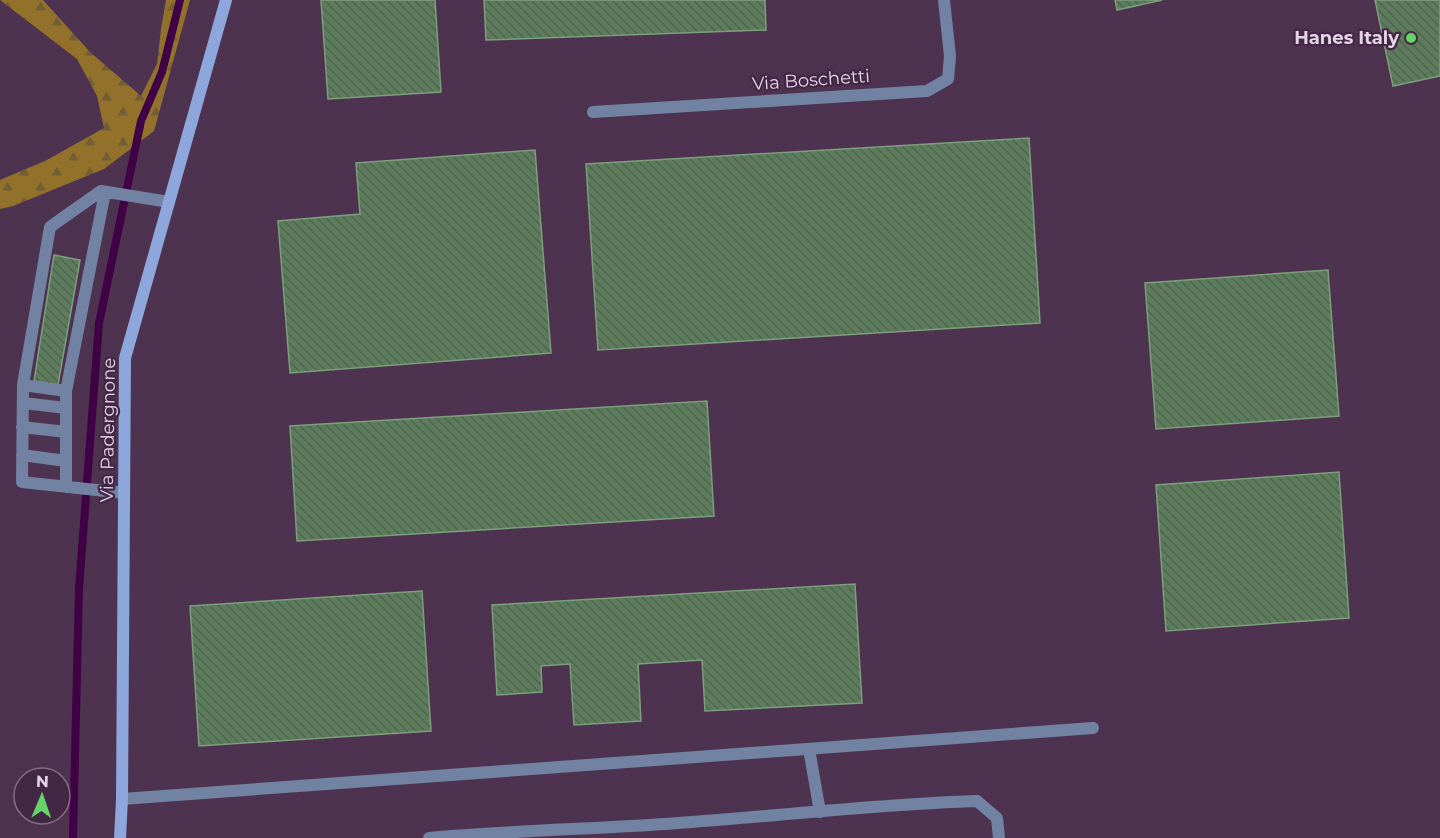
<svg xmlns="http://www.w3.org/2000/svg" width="1440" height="838" font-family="Montserrat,sans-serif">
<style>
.forest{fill:url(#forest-firs)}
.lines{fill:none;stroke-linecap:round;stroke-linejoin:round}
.stream{stroke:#3f0245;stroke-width:8}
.building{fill:url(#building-back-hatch);stroke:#7d9e7c;stroke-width:1.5}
.lane{stroke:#7182a3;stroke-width:12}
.street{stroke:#7182a3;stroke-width:12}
.secondary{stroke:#8da7dc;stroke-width:12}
.poi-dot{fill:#64d468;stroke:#432845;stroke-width:2}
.labels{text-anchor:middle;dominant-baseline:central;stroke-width:4.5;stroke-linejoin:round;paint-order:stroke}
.poi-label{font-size:18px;font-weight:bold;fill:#e5d4e6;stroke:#432845;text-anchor:end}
.street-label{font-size:18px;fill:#e5d4e6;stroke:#432845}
</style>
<defs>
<pattern id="forest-firs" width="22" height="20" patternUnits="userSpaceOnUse" patternTransform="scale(1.5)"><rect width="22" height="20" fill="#92722a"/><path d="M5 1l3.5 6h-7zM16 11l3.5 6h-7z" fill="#735e35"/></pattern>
<pattern id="building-back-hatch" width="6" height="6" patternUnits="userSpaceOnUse" patternTransform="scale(1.5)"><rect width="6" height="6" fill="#5d7c5c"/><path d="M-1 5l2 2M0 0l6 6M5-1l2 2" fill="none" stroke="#536453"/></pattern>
</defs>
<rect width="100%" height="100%" fill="#4e3350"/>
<path class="forest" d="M0,0h43l47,52 51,44 16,-32 4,-35 5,-29h24l-36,131 -50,38 -91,37 -13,3v-29l47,-20 57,-32 -7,-32 -20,-37z"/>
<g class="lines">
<path class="stream" d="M73,838l6,-249 20,-266 42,-202 21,-49 18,-72"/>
</g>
<path class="building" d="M321,0h114l6,92 -113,7z
M484,0h281l1,30 -280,10z
M1115,0h47l-45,10z
M1375,0h65v76l-47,10z
M1029,138l11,185 -442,27 -12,-186z
M535,150l16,203 -261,20 -12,-152 82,-7 -4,-51z
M54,255l26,5 -22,125 -24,-4z
M1328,270l11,146 -183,13 -11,-146z
M707,401l7,115 -417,25 -7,-115z
M1339,472l10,146 -183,13 -10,-146z
M855,584l7,119 -157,8 -3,-51 -64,4 3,57 -67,4 -4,-61 -29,2 1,26 -45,3 -5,-90z
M422,591l9,140 -232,15 -9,-140z"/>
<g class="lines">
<path class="lane" d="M23,385l43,6
M23,403l43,5
M22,427l44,5
M22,455l44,6
M66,487v-96l39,-199
M124,493l-102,-11 1,-97 27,-158 51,-36 68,11
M809,749l11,63
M122,799l971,-71
M429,838c87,-8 175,-9 263,-16 95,-7 189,-18 285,-21l20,17 2,20"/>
<path class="street" d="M593,112l334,-21 21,-12 2,-23 -6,-56"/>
<path class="secondary" d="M120,838l2,-39 3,-441 101,-358"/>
</g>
<circle class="poi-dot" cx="1411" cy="38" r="6"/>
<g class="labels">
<g class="poi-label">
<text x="1399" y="38">Hanes Italy</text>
</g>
<g class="street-label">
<text transform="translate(811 80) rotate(-4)">Via Boschetti</text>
<text transform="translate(108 430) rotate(-89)">Via Padergnone</text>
</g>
</g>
<g transform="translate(42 796) rotate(2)"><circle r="28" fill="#432845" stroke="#846d85" stroke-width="1.5"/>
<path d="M0-4.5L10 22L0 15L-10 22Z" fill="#64d468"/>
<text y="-9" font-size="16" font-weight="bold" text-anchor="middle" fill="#e5d4e6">N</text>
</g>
</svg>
